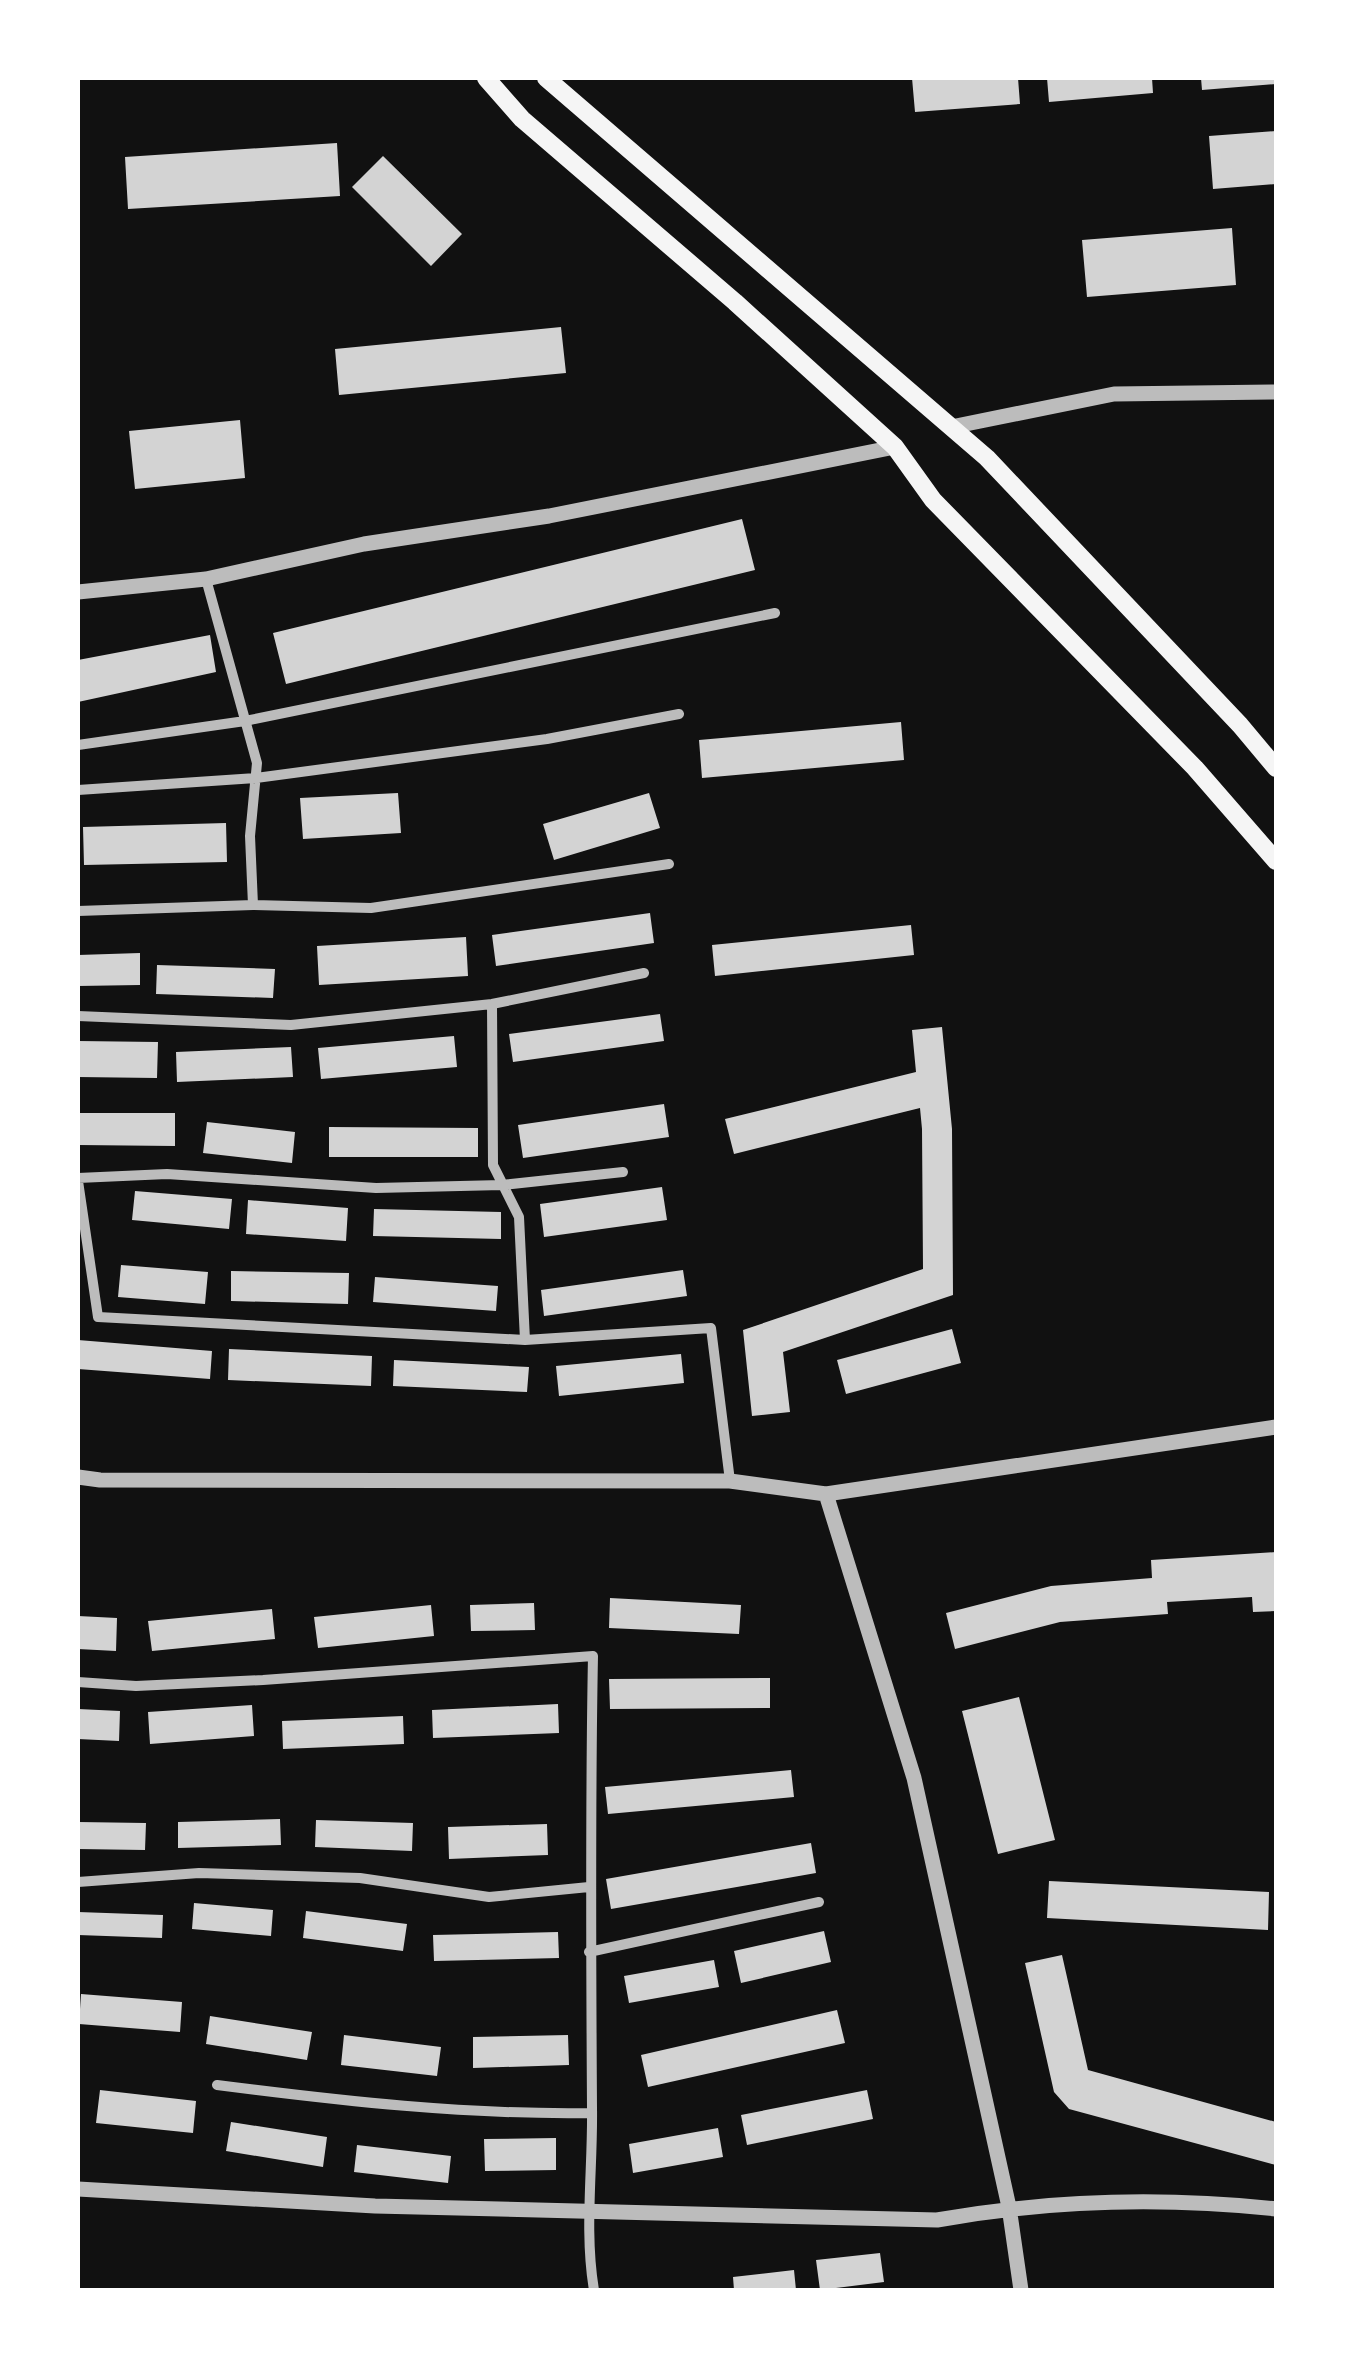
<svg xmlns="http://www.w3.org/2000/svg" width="1354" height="2368" font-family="'Asap Condensed',sans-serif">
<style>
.building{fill:#d3d3d3}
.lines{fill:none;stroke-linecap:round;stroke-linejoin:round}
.minor{stroke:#bcbcbc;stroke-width:10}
.tertiary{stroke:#bcbcbc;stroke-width:15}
.secondary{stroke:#f5f5f5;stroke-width:18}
</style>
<rect width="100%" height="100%" fill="#111"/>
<path class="building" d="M912,78h106l2,26 -105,8z
M1047,78h105l1,15 -104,9z
M1201,78h75v6l-74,6z
M1276,131v53l-63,5 -4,-53z
M337,143l3,53 -212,13 -3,-52z
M383,156l79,78 -31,32 -79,-79z
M1232,228l4,57 -149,12 -5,-57z
M561,327l5,46 -227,22 -4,-46z
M240,420l5,58 -110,11 -6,-58z
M742,519l13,51 -469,114 -13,-51z
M210,635l6,37 -138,30v-42z
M901,722l3,38 -202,18 -3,-38z
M398,793l3,40 -98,6 -3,-41z
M649,793l11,35 -106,32 -11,-36z
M226,823l1,39 -143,3 -1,-38z
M650,913l4,30 -158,23 -4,-31z
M911,925l3,30 -199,21 -3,-31z
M466,937l2,39 -149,9 -2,-39z
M140,953v32l-62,1v-31z
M157,965l118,4 -2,29 -117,-4z
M660,1014l4,27 -151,21 -4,-28z
M942,1027l10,102 1,166 -170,57 7,60 -38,4 -9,-86 180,-61 -1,-140 -2,-21 -186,46 -9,-35 191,-47 -4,-42z
M454,1036l3,31 -136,12 -3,-31z
M78,1041l80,1 -1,36 -79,-1z
M291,1047l2,30 -116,5 -1,-30z
M664,1104l5,33 -146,21 -5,-33z
M78,1113h97v33l-97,-1z
M207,1122l88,10 -3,31 -89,-10z
M329,1127l149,1v29h-149z
M662,1187l5,33 -123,17 -4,-33z
M135,1191l97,8 -3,30 -97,-9z
M248,1200l100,8 -2,33 -100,-7z
M374,1209l127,3v27l-128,-3z
M121,1265l87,7 -3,32 -87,-7z
M683,1270l4,26 -143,20 -3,-26z
M231,1271l118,2 -1,31 -117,-3z
M375,1277l123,9 -2,25 -123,-9z
M952,1329l9,34 -115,31 -9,-34z
M78,1340l134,11 -2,28 -132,-10z
M229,1349l143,7 -1,30 -143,-6z
M681,1354l3,29 -125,13 -3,-30z
M394,1360l135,7 -2,25 -134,-6z
M1276,1552v59l-23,1 -1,-15 -85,5 1,12 -108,8 -105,27 -9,-36 105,-27 101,-8 -1,-18z
M610,1598l131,7 -2,29 -130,-6z
M534,1603l1,27 -64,1 -1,-26z
M431,1605l3,31 -116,12 -4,-31z
M272,1609l3,30 -123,12 -4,-30z
M78,1616l39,2 -1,33 -38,-2z
M770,1678v30l-160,1 -1,-30z
M1019,1697l36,143 -57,14 -36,-143z
M558,1704l1,29 -126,5 -1,-28z
M252,1705l2,31 -104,8 -2,-32z
M78,1709l42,2 -1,30 -41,-2z
M403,1716l1,28 -121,5 -1,-28z
M791,1770l3,27 -186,17 -3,-27z
M280,1819l1,26 -103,3v-26z
M316,1820l97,3 -1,28 -97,-4z
M78,1822l68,1 -1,27 -67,-1z
M547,1824l1,31 -99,4 -1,-32z
M811,1843l5,30 -205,36 -5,-30z
M1049,1881l220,11 -1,38 -221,-12z
M194,1903l79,7 -2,26 -79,-7z
M306,1911l101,13 -4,27 -100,-13z
M78,1912l85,3 -1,23 -84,-3z
M824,1931l7,31 -90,21 -7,-32z
M558,1932l1,26 -125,3 -1,-26z
M1062,1955l26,115 188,52v43l-207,-56 -15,-17 -29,-129z
M714,1960l5,27 -90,16 -5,-27z
M81,1994l101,8 -2,30 -101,-8z
M837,2010l8,33 -197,44 -7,-32z
M210,2016l102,16 -5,28 -101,-16z
M344,2035l97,12 -4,29 -96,-11z
M568,2035l1,30 -96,3v-31z
M100,2090l96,11 -3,32 -97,-10z
M867,2090l6,29 -126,26 -6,-30z
M231,2122l96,15 -4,30 -97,-16z
M718,2128l5,29 -90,16 -4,-29z
M556,2138v32l-71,1 -1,-32z
M357,2145l94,11 -3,27 -94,-11z
M880,2253l4,29 -64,8 -4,-30z
M794,2270l2,20h-62l-1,-13z"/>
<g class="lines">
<path class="minor" d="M78,745l167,-24 530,-108
M78,790l178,-12 291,-39 132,-25
M253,905l118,3 298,-44
M78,911l175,-6 -3,-69 7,-73 -51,-184
M492,1004l1,161 26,52 6,123
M78,1016l213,9 201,-21 152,-31
M78,1178l89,-4 209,14 126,-3 121,-13
M78,1181l20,136 427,23 186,-12 19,153
M78,1682l58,4 127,-6 330,-24c-3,151 -2,301 -1,452 1,60 -8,123 2,182
M78,1882l121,-9 161,5 129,19 100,-10
M589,1952l230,-50
M217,2085c125,16 249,30 375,28"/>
<path class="tertiary" d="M951,427l163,-33 162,-2
M78,592l128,-13 158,-35 185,-28 346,-69
M78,1477l22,3 630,1 96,13 450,-67
M826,1494l88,284 95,429 12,83
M78,2189l297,17 562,14c112,-20 227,-23 339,-11"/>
<path class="secondary" d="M486,78l36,41 213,183 160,145 38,53 262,268 81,93
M546,78l441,380 253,267 36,43"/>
</g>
<rect width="1354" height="2368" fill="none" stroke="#ffffff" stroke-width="160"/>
</svg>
